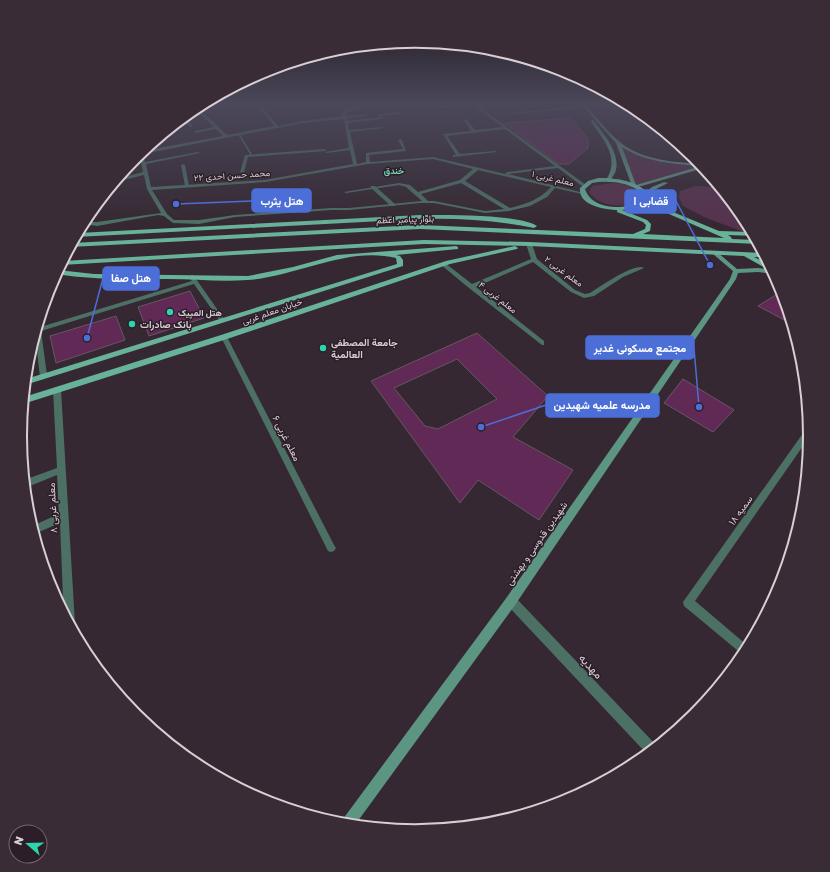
<svg xmlns="http://www.w3.org/2000/svg" width="830" height="872" font-family="'Golos Text',Vazirmatn,sans-serif">
<style>
.green{fill:#56324d}
.building{fill:#612a56;stroke:#655761;fill-rule:evenodd}
.lines{fill:none;stroke-linecap:round;stroke-linejoin:round}
.lane{fill:#4d7064;fill-rule:evenodd}
.street{fill:#4d7064;fill-rule:evenodd}
.secondary{fill:#5c9582;fill-rule:evenodd}
.primary{fill:#67b299;fill-rule:evenodd}
.poi-dot{fill:#2ed4ab;stroke:#2b1e28;stroke-width:1.5}
.labels{text-anchor:middle;dominant-baseline:central;stroke-width:3;stroke-linejoin:round;paint-order:stroke}
.far-neighbourhood-label{font-size:9px;font-weight:bold;fill:#76d3b5;stroke:#2b1e28}
.far-street-label{font-size:9px;fill:#d8cfd5;stroke:#2b1e28}
.far-poi-label{font-size:9px;font-weight:bold;fill:#d8cfd5;stroke:#2b1e28;text-anchor:start}
.poi-label{font-size:10px;font-weight:bold;fill:#d8cfd5;stroke:#2b1e28;text-anchor:start}
.street-label{font-size:10px;fill:#d8cfd5;stroke:#2b1e28}
.near-street-label{font-size:12px;fill:#d8cfd5;stroke:#2b1e28}
.rim{fill:none;stroke:#d8cfd5;stroke-width:2}
.leader{fill:none;stroke:#4c6ed7;stroke-width:1.5}
.callout-dot{fill:#4c6ed7;stroke:#2b1e28;stroke-width:1.5}
.callout{fill:#4c6ed7;stroke:#4c6ed7;stroke-width:1.5}
.callout-label{font-size:11px;text-anchor:middle;font-weight:bold;fill:#fff}
</style>
<rect width="100%" height="100%" fill="#352832"/>
<path class="green" d="M618,143c24,17 54,20 83,22l2,2 -68,18z
M613,183c10,1 24,3 27,14l-1,4c-14,8 -40,6 -50,-9l3,-6z
M695,186l24,1 25,30 6,12 -6,3 -38,-14 -23,-12 -4,-8 1,-7z"/>
<path class="building" d="M571,118l17,21v9l-19,16h-10l-55,-41z
M190,291l14,27 -55,18 -11,-29z
M782,291l3,9 7,24 -34,-18z
M116,316l9,24 -69,23 -6,-27z
M477,333l71,63 -35,41 60,33 -34,50 -61,-40 -18,23 -89,-122zM457,359l40,40 -59,30 -13,-3 -31,-38z
M683,379l51,31 -21,22 -49,-29z"/>
<g class="lines">
<path class="lane" d="M423,103h11l-21,3 -2,-1z
M434,103h4l3,3 33,-2 2,1 -36,3z
M238,134h2l13,22h-2z
M183,164l2,1 4,21 -2,1 -2,-1 -4,-21z
M371,186h4l20,18v2h-4l-20,-18z
M195,280l3,2 -1,1 -156,48 6,44 -1,2h-6l-5,-43 2,-6z"/>
<path class="street" d="M255,103h4l19,23 25,-5 40,-5v-5l23,-8h5l-25,10 1,3 19,-2 1,2 -20,2 1,3 31,-4 -1,-2 2,-1 21,-2 -1,2 -18,2 1,2 -2,1 -33,4 1,7 33,-3 2,1 -34,4 7,32 9,-2v-9l37,-4 -5,-9 2,-1 2,1 4,11 -37,4 1,7 63,-5 72,17 2,-2 48,-6 -50,-37 -58,7 13,18 35,-3 2,1 -44,5v-2h3l-13,-21 28,-3 -7,-11 2,-1 9,11 28,-3 -33,-24h30l-22,3 108,79 -4,1 -24,-18 -50,6 76,19 -2,1 -27,-6 -8,9 -17,9 -21,5 -24,2 -51,-10h-14l-71,7h-18l-96,7 -36,7 -26,-1 -9,-7 -6,-1 -61,11 -15,-2 2,-2h13l64,-9 -14,-24 -3,-14 -29,7 2,-3 26,-7 -4,-18 3,-3 81,-15 -7,-7 -21,4v-2l19,-4 -13,-12 -15,4 7,7 -3,1 -8,-8 3,-2 14,-3 -4,-3v-2c9,1 24,19 32,26l47,-9zM344,119l5,29 -24,4 2,1 23,-3 3,14 -88,16 -114,7 -5,-23 54,-11 -2,-1 -53,10 -2,-8 160,-31zM433,159l40,10 -13,11 -42,12 -8,-7 -11,-2 -55,9 2,1 53,-8 7,2 16,14 -73,7h-18l-96,7 -36,5h-25l-7,-6 -15,-24 113,-8 103,-18zM478,170l73,17c-12,13 -25,17 -41,21l-45,-27zM461,183l43,26 -19,2 -51,-10h-6l-7,-7z
M581,106l-1,2 -68,6 -2,-1z
M325,149l1,2 -78,6 -4,15 -2,1 -2,-1 5,-17z
M529,242l3,2 5,15 38,31 10,4 5,-1c10,-6 45,-31 54,-25l-21,9 -29,19 -10,2 -13,-6 -38,-30 -57,25 68,54v4h-2l-73,-57 -29,-24 5,-1 27,21 59,-25 -5,-15z
M192,275l2,1 30,43v2h-4l-31,-44z
M222,335h2l3,2 107,208 2,3 -2,3 -3,1 -3,-1 -107,-214z
M57,387l4,3 14,234 -3,4 -8,-14v-6l-2,1 -5,-8 6,-3 -3,-75 -26,11 -2,-8 27,-12 -2,-39 -32,13 -1,-8 33,-12 -4,-78z
M809,428l1,8 -115,165 53,45 -5,9 -59,-49 -1,-4 123,-173z
M511,596l4,1 142,149 -10,8 -140,-149 -1,-4 1,-4z"/>
<path class="secondary" d="M580,103h4c11,12 23,29 36,39 21,18 53,20 80,22l4,4 -66,19 -6,-1 -16,-43zM622,147c23,15 52,17 79,19l-65,19z
M591,120h2c10,13 27,32 23,50 -1,4 -4,7 -6,11l-4,-1c11,-18 4,-31 -7,-47 -3,-4 -7,-9 -8,-13z
M664,182l4,1 -12,6 -8,6 -4,-1 8,-7z
M713,252h4l20,17 21,-1 14,2 2,4 -16,-2 -20,1 -2,6 -221,326 -160,220 -14,-1 2,-5 164,-222 223,-318 3,-8 -20,-17z"/>
<path class="primary" d="M598,178c18,0 38,2 51,16v3l24,15 46,19 33,1 2,4 -26,-1 3,2 1,2 24,1 2,4 -338,-15 -350,18 2,-4 348,-18 213,9 12,-5 1,-4 -3,-3 -26,-10v-2c-14,-1 -39,-5 -37,-22l8,-7zM598,182c17,-1 32,1 45,12v7c-16,9 -51,10 -58,-12l7,-6zM649,202l20,12 55,24 -81,-4 7,-3 1,-7 -4,-4 -25,-10 20,-3z
M420,215c23,0 101,-1 117,11l-3,2c-38,-8 -75,-10 -114,-9l-344,18 2,-4z
M424,240l105,2 234,11 2,4h-11l15,7 2,5h-4l-23,-13 -215,-10 -105,-2 -363,21 2,-4z
M456,246l2,1v2l-62,6 4,1 3,4v6l-378,119 1,-6 371,-115 -1,-6c-49,-12 -100,19 -149,22 -26,2 -53,-1 -79,-1 -37,0 -75,1 -112,-5l2,-4 36,4 154,2 45,-9 44,-12z
M515,246l3,2 -1,1 -67,15 -223,75 -204,65 1,-7 197,-62 225,-74z"/>
</g>
<linearGradient id="sky" x2="0" y2="1"><stop stop-color="#1d161c"/><stop offset="0.46" stop-color="#4b485a"/><stop offset="1" stop-color="#4b485a" stop-opacity="0"/></linearGradient>
<rect width="830" height="225" fill="url(#sky)"/>
<g class="poi-dot">
<circle cx="170" cy="312" r="4"/>
<circle cx="132" cy="324" r="4"/>
<circle cx="323" cy="348" r="4"/>
</g>
<g class="labels">
<g class="far-neighbourhood-label">
<text x="394" y="170">خندق</text>
</g>
<g class="far-street-label">
<text transform="translate(232 175) rotate(-4)">۲۲ محمد حسن احدی</text>
<text transform="translate(553 178) rotate(13)">معلم غربی ۱</text>
<text transform="translate(405 219) rotate(-2)">بلوار پیامبر اعظم</text>
<text transform="translate(564 271) rotate(36)">معلم غربی ۲</text>
<text transform="translate(498 297) rotate(38)">معلم غربی ۴</text>
<text transform="translate(272 311) rotate(-19)">خیابان معلم غربی</text>
</g>
<g class="far-poi-label">
<text x="178" y="312">هتل المپیک</text>
</g>
<g class="poi-label">
<text x="140" y="324">بانک صادرات</text>
<text x="331" y="342">جامعة المصطفی<tspan x="331" dy="12">العالمیة</tspan></text>
</g>
<g class="street-label">
<text transform="translate(287 438) rotate(63)">معلم غربی ۶</text>
<text transform="translate(52 508) rotate(-93)">معلم غربی ۸</text>
<text transform="translate(740 510) rotate(-55)">سمیه ۱۸</text>
<text transform="translate(536 543) rotate(-55)">شهیدین قدوسی و بهشتی</text>
</g>
<g class="near-street-label">
<text transform="translate(591 666) rotate(47)">مهدیه</text>
</g>
</g>
<path d="M0 0H830V872H0ZM27 436a388 388 0 1 1 776 0a388 388 0 1 1-776 0Z" fill="#392c36" fill-rule="evenodd"/>
<path class="rim" d="M27 436a388 388 0 1 1 776 0a388 388 0 1 1-776 0Z"/>
<path class="leader" d="M176 204L252 201M710 265L676 201M87 338L103 278M699 407L694 348M481 427L546 405"/>
<g class="callout-dot">
<circle cx="176" cy="204" r="4"/>
<circle cx="710" cy="265" r="4"/>
<circle cx="87" cy="338" r="4"/>
<circle cx="699" cy="407" r="4"/>
<circle cx="481" cy="427" r="4"/>
</g>
<g class="callout">
<rect x="252" y="189" width="59" height="23" rx="4"/>
<rect x="625" y="190" width="51" height="23" rx="4"/>
<rect x="103" y="267" width="56" height="23" rx="4"/>
<rect x="586" y="336" width="108" height="23" rx="4"/>
<rect x="546" y="394" width="113" height="23" rx="4"/>
</g>
<g class="callout-label">
<text x="282" y="205">هتل یثرب</text>
<text x="651" y="205">قضابی ا</text>
<text x="131" y="282">هتل صفا</text>
<text x="640" y="352">مجتمع مسکونی غدیر</text>
<text x="602" y="409">مدرسه علمیه شهیدین</text>
</g>
<g transform="translate(28 844) rotate(290)"><circle r="19" fill="#2b1e28" stroke="#70656d"/>
<path d="M0-3L7 15L0 10L-7 15Z" fill="#2ed4ab"/>
<text y="-6" font-size="11" font-weight="bold" text-anchor="middle" fill="#d8cfd5">N</text>
</g>
</svg>
